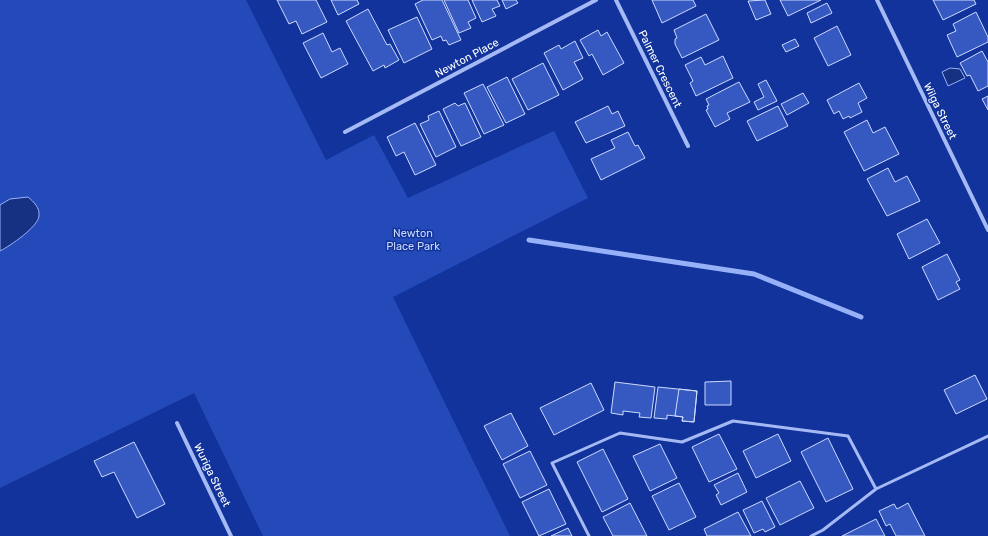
<svg xmlns="http://www.w3.org/2000/svg" width="988" height="536" font-family="Rubik,sans-serif">
<style>
.green{fill:#244aba}
.water{fill:#173182;stroke:#97b1f8}
.lines{fill:none;stroke-linecap:round;stroke-linejoin:round}
.stream{stroke:#97b1f8;stroke-width:5}
.building{fill:#3559c1;stroke:#cddafe}
.lane{stroke:#a5baf4;stroke-width:3}
.street{stroke:#a5baf4;stroke-width:4}
.labels{text-anchor:middle;dominant-baseline:central;stroke-width:3;stroke-linejoin:round;paint-order:stroke}
.street-label{font-size:11px;fill:#fff;stroke:#11339b}
.park-label{font-size:11px;fill:#cddafe;stroke:#11339b}
</style>
<rect width="100%" height="100%" fill="#11339b"/>
<path class="green" d="M0,0h246l80,160 48,-25 34,63 146,-67 34,67 -195,99 117,239h-247l-69,-143 -194,95z"/>
<path class="water" d="M950,68l10,1 5,9 -17,8 -6,-14z
M28,197c6,5 12,11 11,19 -1,11 -29,30 -39,35v-46l10,-6z"/>
<g class="lines">
<path class="stream" d="M529,240l225,34 107,43"/>
</g>
<path class="building" d="M277,0h39l11,22 -25,12 -6,-13 -7,3z
M331,0h26l2,4 -21,11z
M423,0h19l19,40 -12,5 -3,-5 -3,1 -2,-5 -9,4 -17,-36z
M444,0h24l8,18 -8,4 3,6 -12,5z
M472,0h25l3,6 -8,3 4,7 -14,6z
M502,0h14l2,3 -12,6z
M652,0h41l3,6 -34,17z
M765,0l6,14 -15,6 -8,-19z
M780,0h41l-33,16z
M933,0h41l2,4 -33,16z
M827,3l5,10 -21,10 -4,-10z
M368,9l19,36 3,-1 9,16 -14,8 -1,-3 -11,6 -27,-50z
M976,12l12,25v5l-31,15 -10,-22 9,-4 -3,-7z
M706,14l13,26 -37,18 -7,-14v-5l2,-1 -3,-8z
M417,17l15,32 -28,14 -16,-33z
M837,26l14,29 -23,11 -14,-28z
M598,30l3,6 6,-4 17,31 -21,12 -11,-21 -3,2 -9,-16z
M323,33l9,19 8,-4 8,16 -27,14 -18,-35z
M795,39l4,7 -13,6 -4,-7z
M575,41l8,17 -9,4 9,17 -20,11 -19,-37 15,-8 2,4z
M982,51l6,11v24l-10,5 -8,-16 -3,1 -7,-13z
M723,56l10,22 -37,18 -6,-13 3,-2 -8,-16 16,-8 4,8z
M543,63l16,32 -31,15 -16,-31z
M507,77l18,37 -19,9 -19,-36z
M766,80l11,21 -19,9 -4,-8 10,-5 -6,-13z
M739,82l11,20 -23,11 3,6 -15,8 -9,-17 2,-1 -1,-3 2,-1 -3,-6z
M859,83l8,15 -9,5 4,9 -12,6 -1,-2 -6,3 -4,-8 -5,3 -7,-14z
M483,84l21,41 -20,9 -20,-41z
M803,93l6,10 -22,12 -6,-11z
M988,96v14l-6,-11z
M455,103l3,3 7,-3 16,34 -20,9 -18,-37z
M608,106l4,8 6,-3 7,15 -39,17 -11,-21z
M778,106l10,20 -31,15 -10,-20z
M439,111l17,36 -20,10 -16,-33 9,-4 -1,-4z
M867,120l6,13 12,-6 14,27 -35,17 -20,-39z
M415,123l21,42 -21,10 -11,-23 -8,4 -9,-19z
M628,132l7,14 3,-1 7,13 -44,22 -10,-21 24,-11 -4,-8z
M888,168l7,14 12,-6 13,25 -33,15 -20,-37z
M927,219l13,24 -31,16 -12,-25z
M947,254l13,26 -4,2 4,7 -22,11 -16,-33z
M975,375l12,24 -31,15 -12,-24z
M731,381v24h-26v-23z
M615,382l40,5 -4,31 -12,-1 1,-4 -17,-2v4l-12,-2z
M591,383l13,27 -50,25 -14,-27z
M658,387l39,4 -3,31 -12,-1 1,-4 -16,-2v4l-13,-1z
M679,389l18,2 -3,31 -12,-1 1,-4 -8,-1z
M511,413l17,33 -26,14 -18,-34z
M719,434l18,35 -28,13 -17,-35z
M778,434l13,27 -35,17 -13,-27z
M828,438l25,51 -27,13 -25,-50z
M134,442l31,62 -28,14 -23,-46 -12,5 -8,-16z
M660,444l17,34 -27,13 -17,-35z
M603,449l25,50 -26,13 -25,-50z
M530,451l17,34 -27,13 -17,-34z
M738,473l9,19 -26,13 -5,-10 3,-2 -5,-8z
M800,481l14,27 -34,17 -14,-27z
M679,483l17,34 -27,13 -17,-34z
M549,489l17,35 -27,12 -17,-34z
M762,501l13,26 -10,5 -2,-3 -9,4 -11,-23z
M630,503l17,33h-34l-10,-19z
M908,503l17,33h-29l-6,-12 -4,2 -7,-15 15,-7 3,5z
M738,512l13,24h-44l-3,-7z
M876,519l9,17h-43z
M568,528l4,8h-21z"/>
<g class="lines">
<path class="lane" d="M589,536l-37,-73 68,-30 62,9 51,-21 115,15 28,53
M811,536l12,-6 53,-41 112,-53"/>
<path class="street" d="M616,0l72,146
M877,0l111,230
M345,132l251,-132
M177,423l54,113"/>
</g>
<g class="labels">
<g class="street-label">
<text transform="translate(467 58) rotate(-28)">Newton Place</text>
<text transform="translate(660 69) rotate(64)">Palmer Crescent</text>
<text transform="translate(940 111) rotate(64)">Wilga Street</text>
<text transform="translate(212 475) rotate(64)">Wuriga Street</text>
</g>
<g class="park-label">
<text x="413" y="233">Newton<tspan x="413" dy="13">Place Park</tspan></text>
</g>
</g>
</svg>
